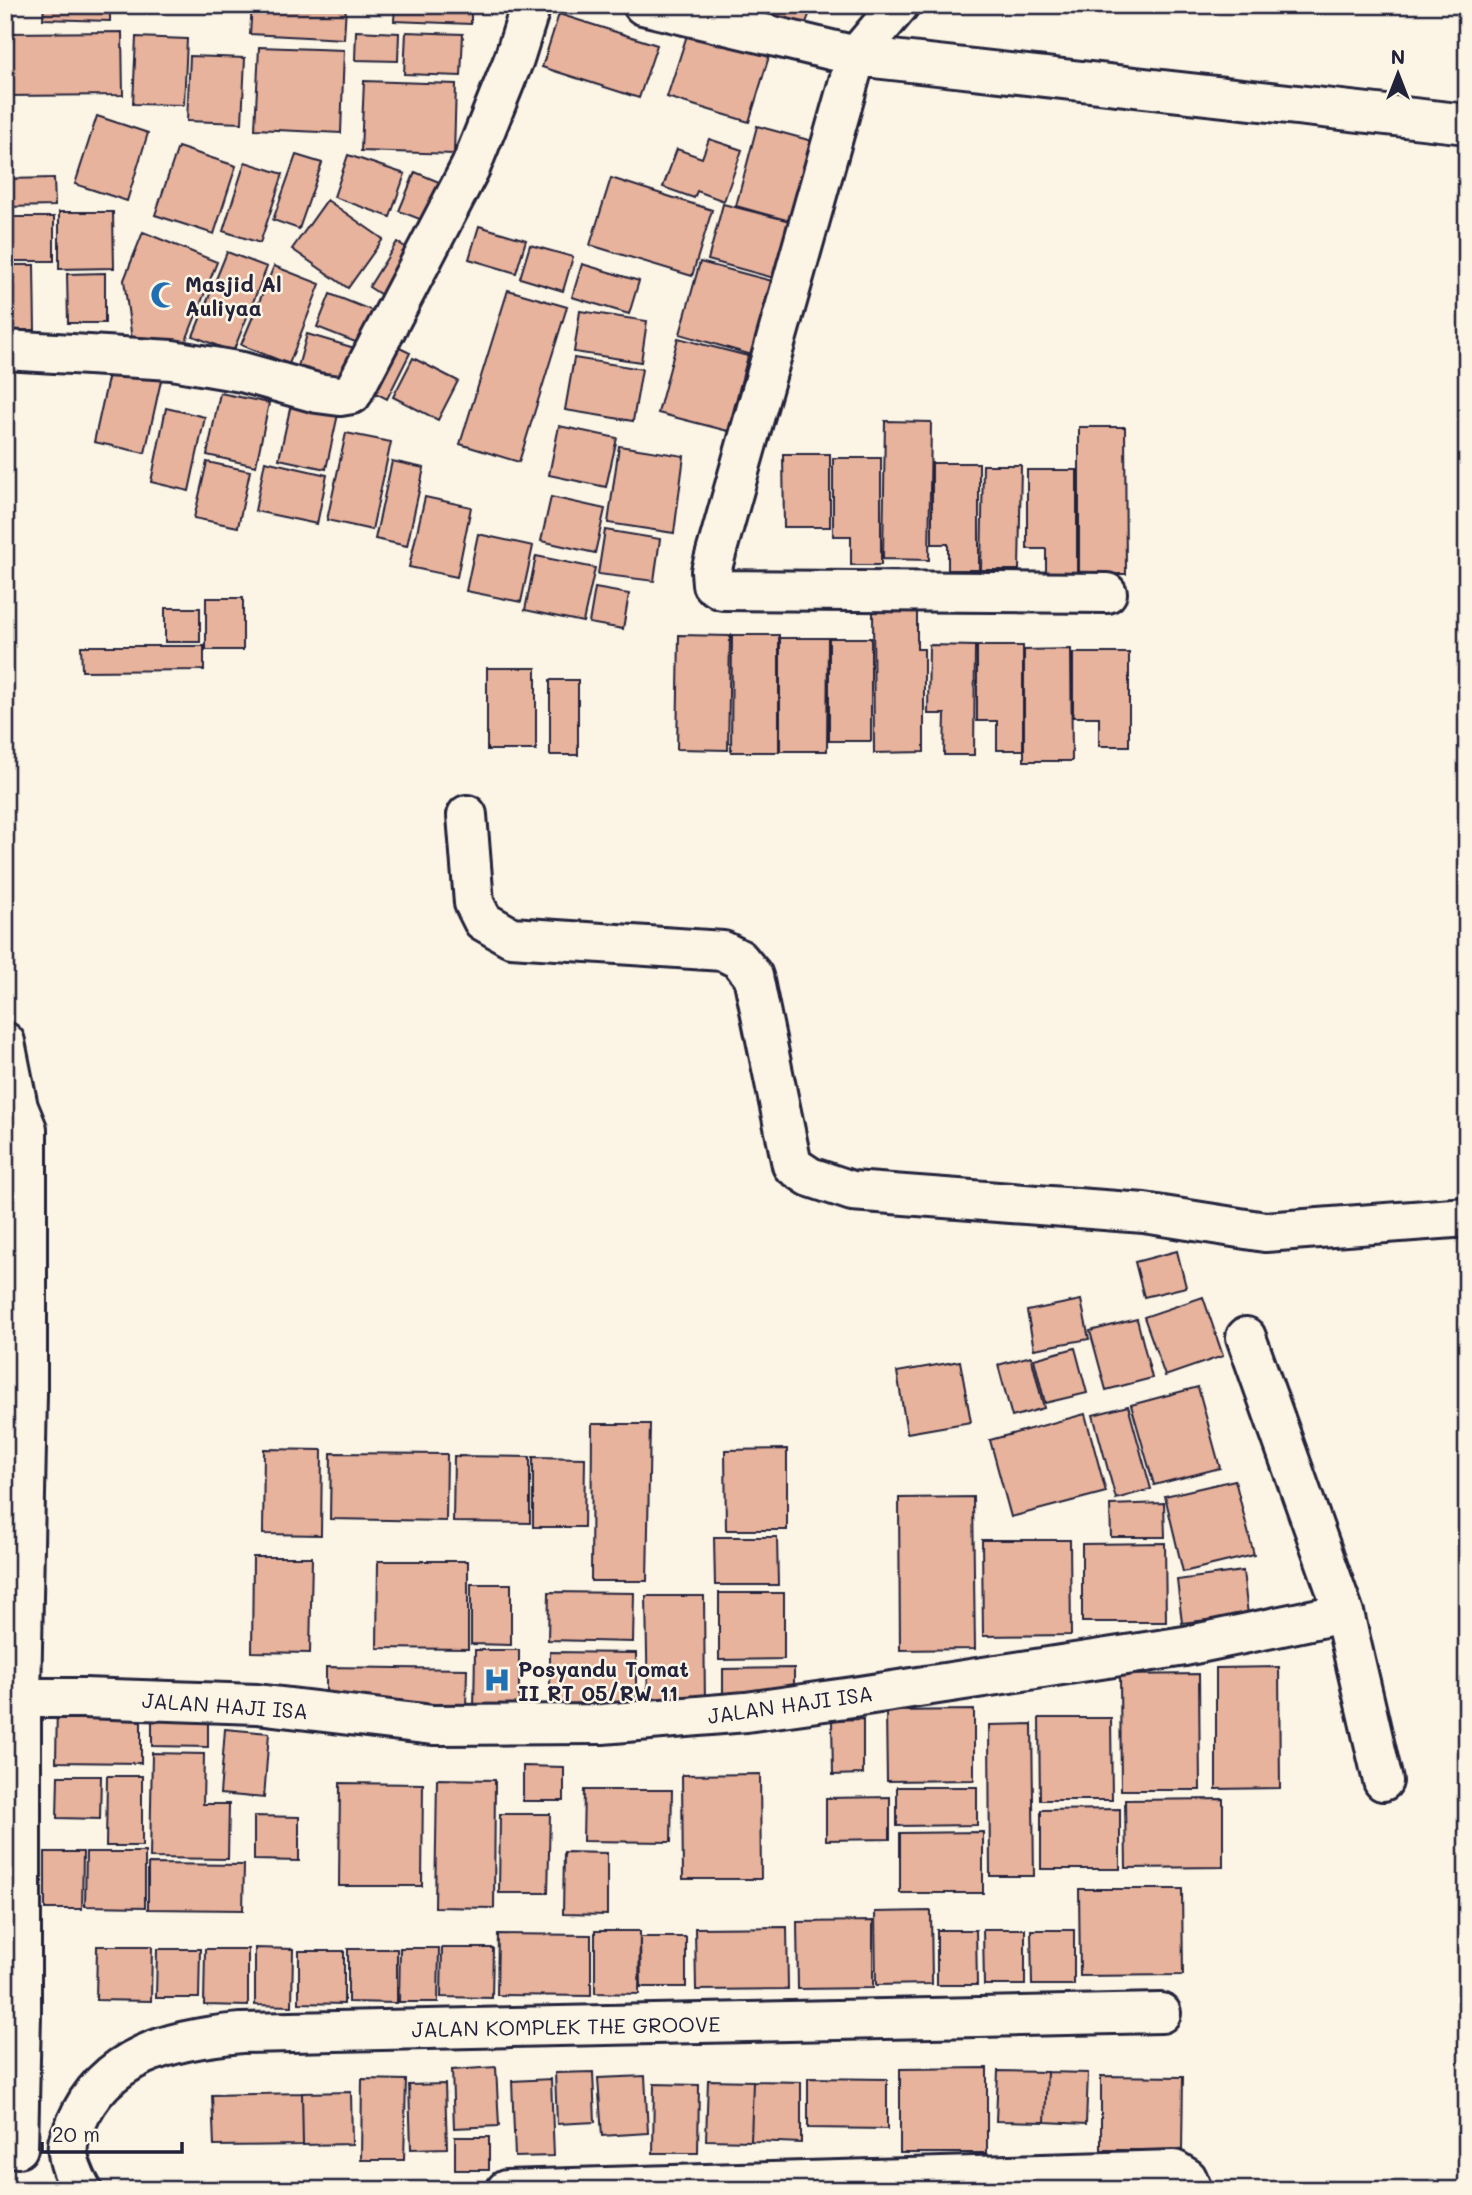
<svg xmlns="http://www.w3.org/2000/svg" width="1472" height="2195" font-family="Mali,sans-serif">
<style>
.building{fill:#e8b39c;stroke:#22223b;stroke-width:2}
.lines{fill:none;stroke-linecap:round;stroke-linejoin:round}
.minor-casing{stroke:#22223b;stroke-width:44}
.minor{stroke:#fcf5e5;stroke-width:38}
.labels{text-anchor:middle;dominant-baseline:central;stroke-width:5;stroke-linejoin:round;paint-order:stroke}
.poi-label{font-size:21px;font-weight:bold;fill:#22223b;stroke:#fcf5e5;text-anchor:start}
.street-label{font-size:21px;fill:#22223b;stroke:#fcf5e5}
</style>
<rect width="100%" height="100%" fill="#fcf5e5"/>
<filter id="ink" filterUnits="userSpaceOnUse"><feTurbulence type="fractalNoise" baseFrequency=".0143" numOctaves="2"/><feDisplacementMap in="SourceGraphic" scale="14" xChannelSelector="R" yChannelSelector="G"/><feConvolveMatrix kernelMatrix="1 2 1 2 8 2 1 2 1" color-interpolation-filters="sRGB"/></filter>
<g filter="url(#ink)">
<path class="building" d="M44,5h66v16l-67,-2z
M252,5h94l-2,34 -94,-5z
M395,5h76v19l-77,-3z
M742,5h71l-10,25z
M559,14l98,31 -18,53 -97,-31z
M690,26l81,24 -22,72 -82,-25z
M356,31l43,2 -1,28 -43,-1z
M122,32l1,63 -118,1v-63z
M406,32l57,2 -2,42 -57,-2z
M136,37l51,2 -3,66 -51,-1z
M259,47l85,3 -3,83 -86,-4z
M190,56l55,2 -3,65 -55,-2z
M364,81l92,3 -2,70 -93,-3z
M97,116l51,17 -21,68 -52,-17z
M757,126l70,19 -22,80 -69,-19z
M709,139l33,11 -18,51 -27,-10 -3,7 -31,-11 14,-38 25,9z
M178,147l58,19 -22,68 -59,-19z
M296,155l26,8 -23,66 -26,-9z
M348,155l57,19 -15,43 -56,-20z
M245,162l38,12 -23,69 -37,-12z
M415,172l36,15 -16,38 -36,-14z
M54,178l1,28 -50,1v-28z
M611,178l101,32 -20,66 -102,-31z
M327,200l56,39 -35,49 -56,-39z
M723,204l67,17 -16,57 -66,-18z
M59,212h54l1,56 -55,1z
M5,217h49v44h-49z
M479,226l47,14 -10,33 -47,-14z
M143,232l74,30 -32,81 -53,-3 -8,-60z
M397,242l23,14 -29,45 -22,-14z
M530,245l43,12 -10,34 -43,-13z
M227,252l40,15 -34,85 -40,-16z
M700,262l72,19 -20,74 -72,-21z
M582,264l57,17 -10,33 -57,-17z
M5,265h29l1,65h-30z
M274,266l46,18 -31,80 -48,-19z
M105,273v50h-37l-1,-49z
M508,290l59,17 -48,155 -59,-18z
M330,294l51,20 -13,33 -51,-20z
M580,311l67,10 -6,41 -67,-10z
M307,334l51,15 -13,44 -50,-15z
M678,338l70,18 -20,75 -70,-18z
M385,341l25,12 -23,46 -25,-13z
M413,358l45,23 -20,39 -45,-23z
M574,358l68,11 -9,52 -68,-11z
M111,365l51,11 -17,77 -51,-11z
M220,393l49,10 -13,63 -49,-11z
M293,395l47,10 -14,64 -47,-10z
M166,408l39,9 -16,74 -38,-9z
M885,421l46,1 -2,138 -46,-1z
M559,426l58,12 -11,49 -57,-12z
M1079,427h46l1,147h-47z
M346,433l45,9 -19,88 -45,-10z
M619,446l65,10 -10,77 -66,-10z
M783,454h47v73h-46z
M833,458h48v107h-30v-29h-18z
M265,461l62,14 -10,49 -62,-13z
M392,461l32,7 -17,78 -32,-7z
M207,462l43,9 -12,56 -44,-9z
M932,463h47v107h-31v-26h-16z
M983,465h38l-2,105h-38z
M1027,470h50v104h-31v-25h-19z
M425,497l46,10 -14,70 -48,-10z
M551,497l54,12 -10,44 -54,-12z
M605,530l55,9 -6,42 -56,-7z
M478,534l55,12 -12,56 -55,-11z
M536,556l59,12 -12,54 -58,-12z
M595,588l34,6 -6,35 -34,-6z
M206,598h37v52h-37z
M165,608h35v34h-35z
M873,611h44v38h7v103l-50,1z
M679,635l51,1 -2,114 -51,-1z
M732,635h47v117h-48z
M780,638h48l-1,113h-47z
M829,638h42v103h-42z
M929,645l46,1 -1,109h-30l1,-41h-17z
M81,646h123v24l-122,1z
M977,646h46v104h-26v-29h-20z
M1071,649l1,112h-48v-111z
M1073,653h56v93h-30v-29h-26z
M487,668h49v82h-49z
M550,680h28v75h-28z
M1177,1251l9,36 -42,10 -9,-35z
M1203,1297l20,59 -58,20 -21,-59z
M1081,1300l8,39 -55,10 -7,-38z
M1137,1319l15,59 -46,12 -16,-59z
M1075,1348l12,45 -42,10 -11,-44z
M1031,1356l13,52 -32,9 -14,-52z
M960,1361l11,61 -64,11 -10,-61z
M1198,1387l22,81 -66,17 -23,-80z
M1128,1406l23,83 -35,10 -23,-84z
M1085,1414l21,78 -95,25 -21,-77z
M592,1424h58l-3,157h-56z
M264,1449l58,1 -1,85 -58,-1z
M787,1449v81h-61l-1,-80z
M331,1453l116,1 -1,67 -116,-2z
M454,1456l76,1v66l-77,-1z
M533,1457l52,1 -1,69h-51z
M1235,1480l19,75 -71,17 -18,-76z
M973,1497l2,152 -75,1 -1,-152z
M1164,1503l1,34h-54l-1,-32z
M714,1537h63l1,48h-63z
M982,1540h88l1,95 -88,1z
M1165,1543l1,79h-84v-78z
M253,1557h59l-2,96 -58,-1z
M378,1561h90v88l-91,-1z
M1243,1571l5,44 -66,8 -5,-43z
M471,1584h40v61l-40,-1z
M549,1592l85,1 -1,49 -85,-2z
M719,1593h65v66l-65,1z
M646,1596h58l1,113 -57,1z
M475,1650h44v61h-45z
M550,1652l86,1v56l-86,-1z
M326,1667l141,2 -1,40 -140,-1z
M1279,1667l1,121 -64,1v-121z
M794,1668v32h-71v-31z
M1199,1674l1,116h-79l-1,-115z
M57,1704h84v59l-85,-1z
M152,1709l56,1v37l-56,-1z
M974,1710v70l-87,1 -1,-70z
M1039,1718h72l1,82h-72z
M863,1719v55l-30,1 -1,-55z
M1032,1724l2,152h-44l-1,-151z
M225,1729l44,4 -5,65 -44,-4z
M152,1753l52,1 -1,50h26l-1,55 -78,-1z
M523,1766l41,1v34h-41z
M760,1774l1,105h-78l-1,-104z
M58,1776h43l-1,43 -43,-1z
M107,1776h35v70h-36z
M437,1779l58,1 -1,128 -59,-1z
M340,1783l83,1 -1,102h-83z
M897,1787h80v38l-80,1z
M584,1790h88l-1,52 -88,-1z
M890,1797v42l-64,1v-42z
M1223,1799v68l-97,1 -1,-68z
M1120,1809v60h-79v-59z
M500,1814h50l-2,79h-49z
M254,1816l45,1v44l-45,-1z
M983,1832v61h-83v-60z
M45,1852h38l-1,57h-37z
M86,1852h59v55l-60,-1z
M564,1852l43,1v62l-44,-1z
M148,1864l96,1 -1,45 -95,-1z
M1079,1889h103l1,86 -103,1z
M931,1911l1,73 -56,1 -1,-73z
M873,1921v67l-75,1 -1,-67z
M787,1927l1,62 -92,1 -1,-62z
M983,1929h42v56h-41z
M937,1930h39l1,55h-40z
M1031,1930h43v55h-42z
M595,1931h45l-1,63 -44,-1z
M498,1934l93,1v61l-94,-1z
M640,1937h46v50h-45z
M97,1946h55l-1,55 -55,-1z
M255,1948l38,1 -1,57 -37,-1z
M400,1948h39l-1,54h-39z
M442,1948h51l-1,50 -51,-1z
M157,1949h43l-1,49h-43z
M205,1949h43v57l-44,-1z
M348,1949h49v54l-49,-1z
M299,1951h45v53l-45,-1z
M496,2067l3,59 -45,2 -2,-58z
M987,2068v85h-87v-84z
M998,2071l49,1 -2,50 -49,-1z
M593,2072l2,50 -38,2 -2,-51z
M1047,2072l41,1 -2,51 -41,-2z
M645,2076l3,57 -46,3 -4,-58z
M1101,2076l82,1 -1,73h-81z
M808,2078l79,1v50l-79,-1z
M362,2079l44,1 -2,80h-43z
M551,2079l3,77 -39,1 -3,-76z
M708,2080l45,1 -2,60 -45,-1z
M753,2081l48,1v61l-50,-2z
M445,2084l2,64 -36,1 -2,-64z
M654,2084l45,1 -1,68h-45z
M351,2092l1,52 -49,1 -1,-52z
M302,2093l1,52 -89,1 -2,-51z
M455,2137h34v33h-34z
M5,2183h26v7h-26z"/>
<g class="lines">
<defs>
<path id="minor" d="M643,5l213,51 611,68
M899,5l-43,51 -145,515 1,13 10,6 385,3
M5,350l167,10 70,12 75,21 23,3 12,-2 119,-228 43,-107 17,-54
M467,815l7,88 9,18 28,16 212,14 16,8 14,17 39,189 18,12 42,14 292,22 121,19 202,-15
M5,1042l13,65 9,22v264l-6,305v316l-3,134
M1246,1337l98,276 39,168
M21,1698h62l174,6 176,21 169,-1 144,-12 107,-15 332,-51 159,-33
M82,2190c-7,-12 -16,-32 -14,-46 1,-7 6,-14 8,-20 29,-70 97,-85 165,-91l920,-20
M506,2190l668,-20 13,8 5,12"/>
</defs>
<use href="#minor" class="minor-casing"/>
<use href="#minor" class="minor"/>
</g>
</g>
<defs>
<symbol id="mosque-bare" viewBox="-9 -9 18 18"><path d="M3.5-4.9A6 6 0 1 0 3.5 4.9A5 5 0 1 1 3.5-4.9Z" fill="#1f6fb2" stroke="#fcf5e5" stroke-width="2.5" paint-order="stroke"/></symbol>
<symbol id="hospital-bare" viewBox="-9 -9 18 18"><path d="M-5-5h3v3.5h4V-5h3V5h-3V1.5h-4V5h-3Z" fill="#1f6fb2" stroke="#fcf5e5" stroke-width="2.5" paint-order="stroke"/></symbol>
</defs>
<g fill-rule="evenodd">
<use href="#mosque-bare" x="145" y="276" width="38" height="38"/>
<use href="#hospital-bare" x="478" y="1661" width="38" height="38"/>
</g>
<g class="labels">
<g class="poi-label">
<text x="185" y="283">Masjid Al<tspan x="185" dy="24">Auliyaa</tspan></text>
<text x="518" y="1668">Posyandu Tomat<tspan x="518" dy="24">II RT 05/RW 11</tspan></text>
</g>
<g class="street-label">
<text transform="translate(790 1704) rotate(-8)">JALAN HAJI ISA</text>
<text transform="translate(225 1705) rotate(4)">JALAN HAJI ISA</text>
<text transform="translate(566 2026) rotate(-1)">JALAN KOMPLEK THE GROOVE</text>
</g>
</g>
<rect width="1472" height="2195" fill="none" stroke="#fcf5e5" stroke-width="28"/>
<rect x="14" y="14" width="1444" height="2167" fill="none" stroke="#22223b" stroke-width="2.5" filter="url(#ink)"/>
<g transform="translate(1398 74)" stroke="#fcf5e5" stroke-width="5" paint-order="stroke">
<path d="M0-5L12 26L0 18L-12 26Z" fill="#22223b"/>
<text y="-10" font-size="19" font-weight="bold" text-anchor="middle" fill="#22223b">N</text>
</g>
<path d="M42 2142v10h140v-10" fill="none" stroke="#22223b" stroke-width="3.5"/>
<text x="52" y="2142" font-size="21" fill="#22223b" stroke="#fcf5e5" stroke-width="5" paint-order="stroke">20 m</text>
</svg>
